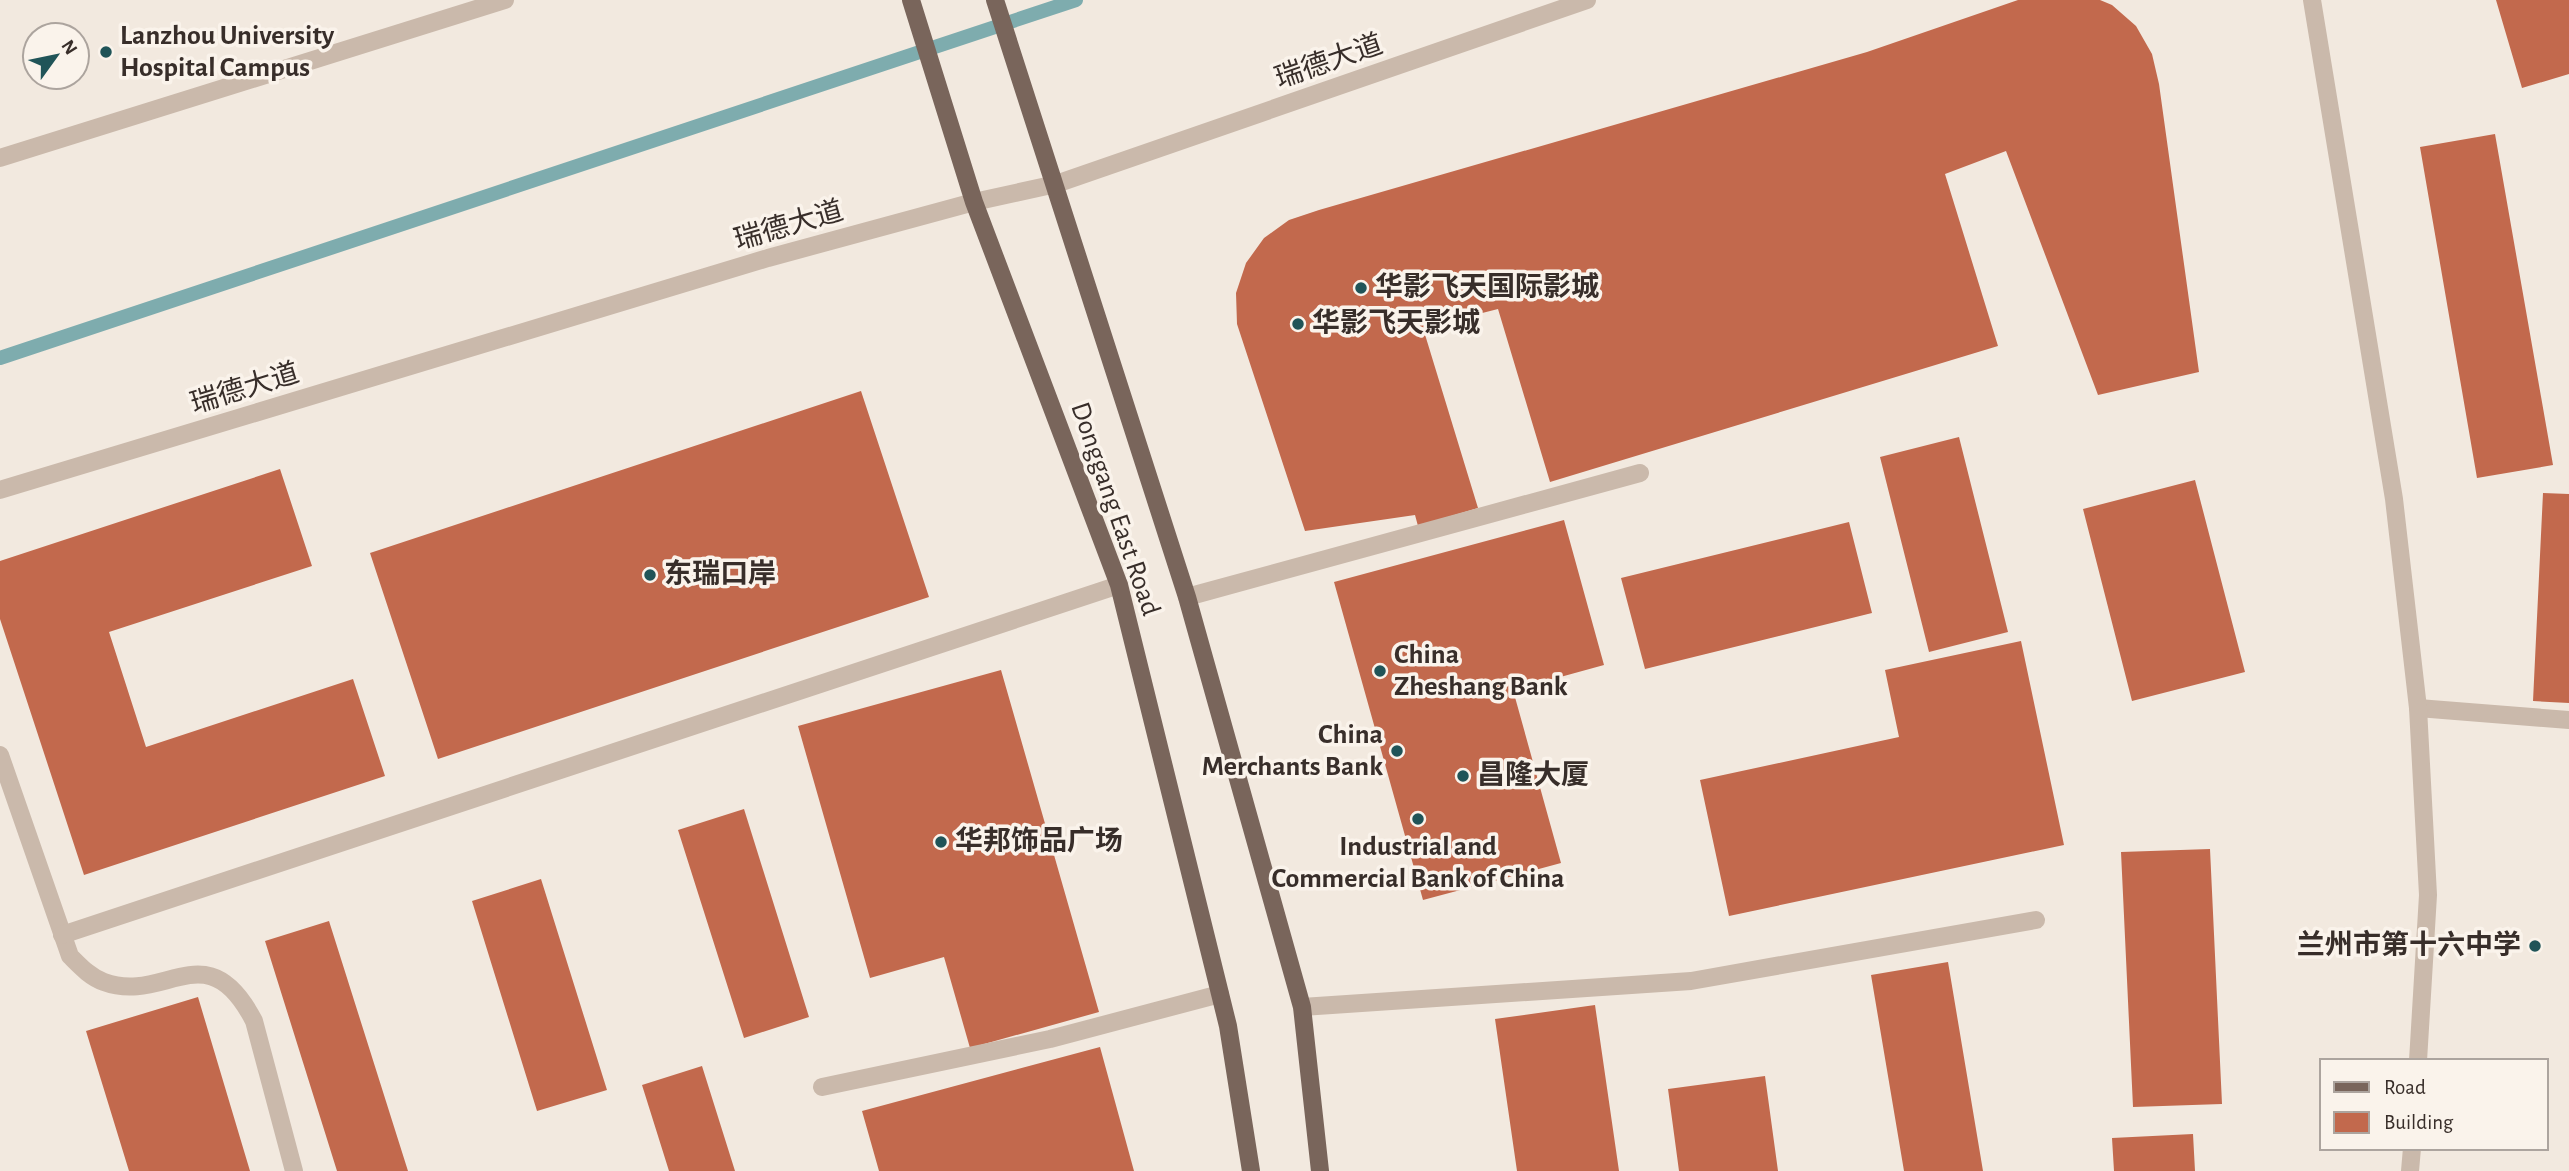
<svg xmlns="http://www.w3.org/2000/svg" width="2569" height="1171" font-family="'Alegreya Sans','Noto Sans SC',sans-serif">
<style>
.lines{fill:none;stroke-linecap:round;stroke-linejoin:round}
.stream{stroke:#7eacae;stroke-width:14}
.building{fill:#c2694d}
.service{stroke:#cab9ab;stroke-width:18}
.pedestrian{stroke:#cab9ab;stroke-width:18}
.minor{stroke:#cab9ab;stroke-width:18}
.tertiary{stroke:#cab9ab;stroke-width:18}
.primary{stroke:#79655b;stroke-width:18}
.poi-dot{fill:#205458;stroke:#faf3eb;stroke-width:2.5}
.labels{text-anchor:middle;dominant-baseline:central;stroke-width:7;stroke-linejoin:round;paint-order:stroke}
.poi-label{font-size:28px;font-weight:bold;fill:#382e2a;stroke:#faf3eb;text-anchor:start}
.street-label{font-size:28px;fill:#382e2a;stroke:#faf3eb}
</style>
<rect width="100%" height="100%" fill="#f2e9df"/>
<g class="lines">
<path class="stream" d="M0,358l1076,-358"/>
</g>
<path class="building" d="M2018,0h82l12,5 24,21 16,28 7,30 40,288 -101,23 -92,-244 -61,23 53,172 -448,136 -52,-173 -75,19 55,180 -60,18 -3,-11 -110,16 -68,-207 -1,-31 10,-30 18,-25 25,-18 30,-10 548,-158z
M2496,0h73v74l-47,14z
M2495,134l58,331 -76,13 -57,-331z
M861,391l68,206 -491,162 -68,-206z
M1959,437l49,195 -79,20 -49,-195z
M280,469l32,97 -203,66 37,115 207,-68 32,97 -301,99 -84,-256v-58z
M2195,480l50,192 -113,29 -49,-192z
M2543,493l26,1v209l-36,-2z
M1564,520l40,145 -91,25 48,173 -138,37 -89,-318z
M1849,522l23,91 -227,56 -24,-91z
M2021,641l43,204 -335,71 -29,-136 199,-43 -14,-67z
M1001,670l98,342 -129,36 -26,-91 -74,21 -72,-252z
M744,809l65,208 -65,21 -66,-208z
M2210,849l12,255 -89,3 -12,-255z
M541,879l66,211 -70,21 -65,-210z
M329,921l79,250h-71l-72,-230z
M1948,962l35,209h-79l-33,-196z
M198,997l52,174h-121l-43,-140z
M1595,1005l24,166h-102l-22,-152z
M1100,1047l34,124h-255l-17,-60z
M702,1066l33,105h-66l-27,-86z
M1765,1076l13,95h-99l-11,-82z
M2193,1134l2,37h-81l-2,-33z"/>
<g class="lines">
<path class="service" d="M1056,184l531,-184
M1187,597l453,-124
M2418,708l151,12
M0,755l70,201c10,10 20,21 34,26 61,23 103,-52 150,39l40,150
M1302,1007l389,-26 345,-61
M822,1087l228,-48 170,-45"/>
<path class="pedestrian" d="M62,935l1057,-350"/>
<path class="minor" d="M2312,0l82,499 24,209 10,187 -10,166
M2410,1171l2,-23"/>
<path class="tertiary" d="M0,158l505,-158
M0,490l768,-232 206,-56 82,-18"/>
<path class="primary" d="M911,0l63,202 145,383 109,441 23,145
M995,0l192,597 115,410 18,164"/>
</g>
<g class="poi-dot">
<circle cx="106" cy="52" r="7"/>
<circle cx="1361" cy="288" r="7"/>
<circle cx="1298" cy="324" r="7"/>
<circle cx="650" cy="575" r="7"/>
<circle cx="1380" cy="671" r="7"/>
<circle cx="1397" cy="751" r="7"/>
<circle cx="1463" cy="776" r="7"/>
<circle cx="1418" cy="819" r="7"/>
<circle cx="941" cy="842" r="7"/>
<circle cx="2535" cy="946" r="7"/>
</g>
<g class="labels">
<g class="poi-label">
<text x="120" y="36">Lanzhou University<tspan x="120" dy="32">Hospital Campus</tspan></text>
<text x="1375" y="288">华影飞天国际影城</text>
<text x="1312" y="324">华影飞天影城</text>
<text x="664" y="575">东瑞口岸</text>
<text x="1394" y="655">China<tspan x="1394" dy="32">Zheshang Bank</tspan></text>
<text x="1383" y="735" text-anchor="end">China<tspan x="1383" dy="32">Merchants Bank</tspan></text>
<text x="1477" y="776">昌隆大厦</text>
<text x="955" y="842">华邦饰品广场</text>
<text x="1418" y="847" text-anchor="middle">Industrial and<tspan x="1418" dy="32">Commercial Bank of China</tspan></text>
<text x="2521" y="946" text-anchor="end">兰州市第十六中学</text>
</g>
<g class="street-label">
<text transform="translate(1329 62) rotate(-19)">瑞德大道</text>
<text transform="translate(789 226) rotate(-16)">瑞德大道</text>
<text transform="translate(245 389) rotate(-17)">瑞德大道</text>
<text transform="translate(1115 509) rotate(71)">Donggang East Road</text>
</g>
</g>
<rect x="2320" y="1059" width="228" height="91" fill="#faf3eb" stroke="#aca49e" stroke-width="2"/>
<rect x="2334" y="1082" width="35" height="10" fill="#79655b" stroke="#aca49e" stroke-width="2"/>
<text x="2384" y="1094" font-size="21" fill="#382e2a">Road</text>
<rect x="2334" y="1112" width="35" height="21" fill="#c2694d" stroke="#aca49e" stroke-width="2"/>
<text x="2384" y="1129" font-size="21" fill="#382e2a">Building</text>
<g transform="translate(56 56) rotate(57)"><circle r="33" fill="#faf3eb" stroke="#aca49e" stroke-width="2"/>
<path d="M0-5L12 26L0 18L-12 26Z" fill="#205458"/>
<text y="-10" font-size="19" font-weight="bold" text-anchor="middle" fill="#382e2a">N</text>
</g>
</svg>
